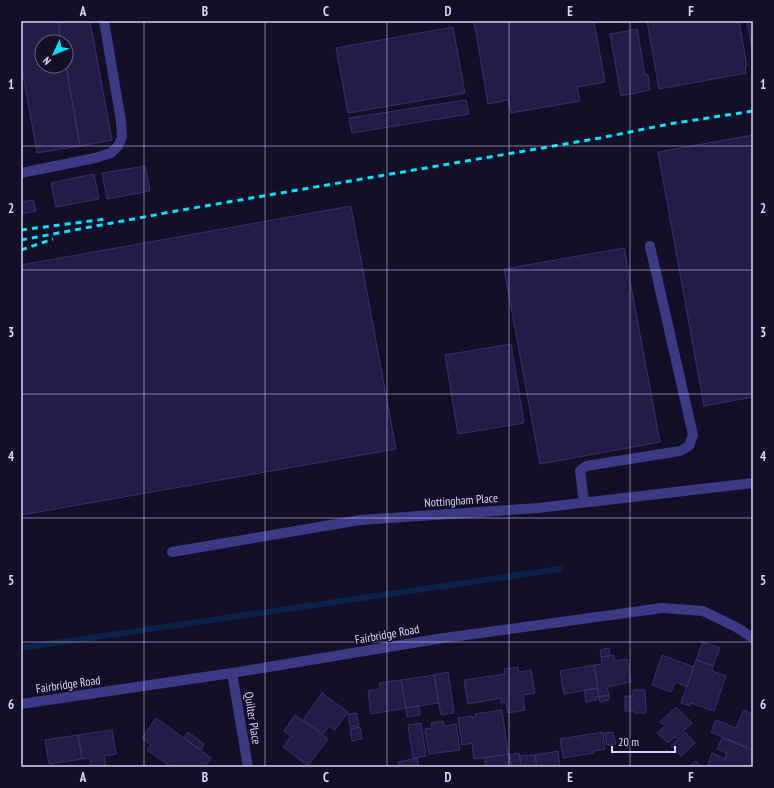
<svg xmlns="http://www.w3.org/2000/svg" width="774" height="788" font-family="'PT Sans Narrow',sans-serif">
<style>
.lines{fill:none;stroke-linecap:round;stroke-linejoin:round}
.stream{stroke:#0c2248;stroke-width:6}
.building{fill:#241b47;stroke:#3b2d73}
.service{stroke:#3d3a85;stroke-width:10}
.minor{stroke:#3d3a85;stroke-width:10}
.rail{stroke:#00e5ff;stroke-width:3;stroke-dasharray:6 5;stroke-linecap:butt}
.grid{fill:none;stroke:#d9d4ff;stroke-width:1;stroke-opacity:0.55}
.labels{text-anchor:middle;dominant-baseline:central;stroke-width:3;stroke-linejoin:round;paint-order:stroke}
.street-label{font-size:12px;fill:#d9d4ff;stroke:#130f26}
.neatline{fill:none;stroke:#d9d4ff;stroke-width:1.5}
.grid-label{font-size:13px;text-anchor:middle;font-weight:bold;fill:#d9d4ff}
</style>
<rect width="100%" height="100%" fill="#130f26"/>
<g class="lines">
<path class="stream" d="M21,648l539,-79"/>
</g>
<path class="building" d="M21,21h37l3,21h-19v24h24l14,80 -43,7 -16,-90z
M58,21h32l22,119 -32,6 -14,-80v-24h-5z
M474,21h120l11,61 -28,5 3,14 -69,12 -3,-13 -20,4z
M647,21h92l8,45 -2,1 1,6 -87,16z
M747,21h6v34z
M453,27l12,66 -117,20 -12,-65z
M637,29l8,46h3l2,15 -29,6 -11,-62z
M466,100l3,14 -117,19 -3,-15z
M753,135v262l-49,9 -46,-254z
M145,166l5,25 -43,8 -5,-26z
M94,174l5,25 -43,8 -5,-24z
M33,200l3,11 -15,3v-12z
M351,206l45,243 -375,66v-250z
M624,248l36,194 -120,22 -36,-195z
M511,344l13,79 -66,11 -13,-79z
M703,642l17,6 -7,18 -17,-6z
M609,648l1,8 -9,1 -1,-7z
M614,655l1,6 12,-2 4,23 -24,5 2,8 -10,2 -5,-32 8,-1 -1,-7z
M662,655l32,12 -7,20 -12,-5 -4,10 -19,-7z
M696,660l17,6 -1,5 14,5 -12,35 -23,-8 -1,3 -9,-3z
M594,665l4,23 -34,6 -4,-23z
M518,667l1,5 12,-2 4,23 -12,2 2,15 -17,3 -2,-11 -5,1v-5l-33,6 -4,-24 41,-6 -1,-5z
M448,672l6,41 -13,2 -7,-40z
M434,675l5,28 -33,5 -5,-28z
M401,680l5,28 -35,6 -3,-23 12,-2 -1,-6z
M598,688l1,9h-3l1,3 -11,2 -2,-12z
M633,690h12l1,23h-12v-2h-9v-15h8z
M322,693l26,19 -13,18 -6,-4 -6,8 -20,-14z
M609,695v5l-9,2 -1,-5z
M419,706l1,9 -13,2 -1,-9z
M676,707l16,16 -16,15 -2,-1 -6,6 -11,-10 8,-7 -5,-4z
M502,710l6,44 -34,5 -2,-16 -10,2 -4,-27 14,-2v2l4,-1 -1,-3z
M744,710l9,4v36l-42,-18 5,-12 20,8z
M356,713l3,13 -9,1 -2,-13z
M295,715l33,24 -20,27 -25,-19 8,-11 -7,-5z
M156,718l55,40 -6,9h-34l-24,-17 4,-5 -9,-7z
M443,721l1,5 12,-2 4,26 -31,4 -4,-25 7,-1 -1,-5z
M421,723l5,33 -13,2 -5,-33z
M360,727l2,12 -10,2 -2,-12z
M112,730l4,24 -12,2 2,11h-15l-1,-9 -8,1 -4,-24z
M188,732l16,12 -3,6 -17,-12z
M603,732l2,17 -11,2v2l-31,5 -3,-19z
M613,732l3,12 -9,1 -2,-12z
M685,732l10,11 -14,13 -10,-10z
M78,735l4,24 -33,5 -4,-24z
M722,738l31,12v17h-46l5,-14 13,6 2,-6 -10,-4z
M558,751l2,16h-23l-2,-12z
M519,753l2,14h-9l-2,-12z
M509,754l2,13h-25l-2,-9z
M535,755l2,12h-16l-1,-11z
M417,758l2,9h-20l-1,-5z
M696,761l6,6h-13z"/>
<g class="lines">
<path class="service" d="M21,173l74,-15 16,-5 7,-7 4,-9 -1,-16 -17,-100
M584,502l-4,-31 6,-5 94,-15 9,-5 4,-11 -43,-189
M172,552l188,-32 178,-12 215,-25"/>
<path class="minor" d="M232,673l16,94
M21,704l211,-31 205,-34 225,-31 41,3 33,16 17,11"/>
<path class="rail" d="M21,230l85,-11
M21,240l155,-29 424,-73 69,-14 84,-13
M21,250l32,-11"/>
</g>
<path class="grid" d="M144,21v746M265,21v746M387,21v746M509,21v746M630,21v746M21,146h732M21,270h732M21,394h732M21,518h732M21,642h732"/>
<g class="labels">
<g class="street-label">
<text transform="translate(461 500) rotate(-4)">Nottingham Place</text>
<text transform="translate(387 634) rotate(-10)">Fairbridge Road</text>
<text transform="translate(68 684) rotate(-8)">Fairbridge Road</text>
<text transform="translate(253 718) rotate(81)">Quilter Place</text>
</g>
</g>
<rect width="774" height="788" fill="none" stroke="#130f26" stroke-width="44"/>
<g transform="translate(54 54) rotate(226)"><circle r="19" fill="#130f26" stroke="#625e7d"/>
<path d="M0-3L7 15L0 10L-7 15Z" fill="#00e5ff"/>
<text y="-6" font-size="11" font-weight="bold" text-anchor="middle" fill="#d9d4ff">N</text>
</g>
<path d="M612 746v6h63v-6" fill="none" stroke="#d9d4ff" stroke-width="2"/>
<text x="618" y="746" font-size="12" fill="#d9d4ff" stroke="#130f26" stroke-width="3" paint-order="stroke">20 m</text>
<rect x="22" y="22" width="730" height="744" class="neatline"/>
<g class="grid-label">
<text x="83" y="16">A</text>
<text x="205" y="16">B</text>
<text x="326" y="16">C</text>
<text x="448" y="16">D</text>
<text x="570" y="16">E</text>
<text x="691" y="16">F</text>
<text x="11" y="89">1</text>
<text x="763" y="89">1</text>
<text x="11" y="213">2</text>
<text x="763" y="213">2</text>
<text x="11" y="337">3</text>
<text x="763" y="337">3</text>
<text x="11" y="461">4</text>
<text x="763" y="461">4</text>
<text x="11" y="585">5</text>
<text x="763" y="585">5</text>
<text x="11" y="709">6</text>
<text x="763" y="709">6</text>
<text x="83" y="782">A</text>
<text x="205" y="782">B</text>
<text x="326" y="782">C</text>
<text x="448" y="782">D</text>
<text x="570" y="782">E</text>
<text x="691" y="782">F</text>
</g>
</svg>
